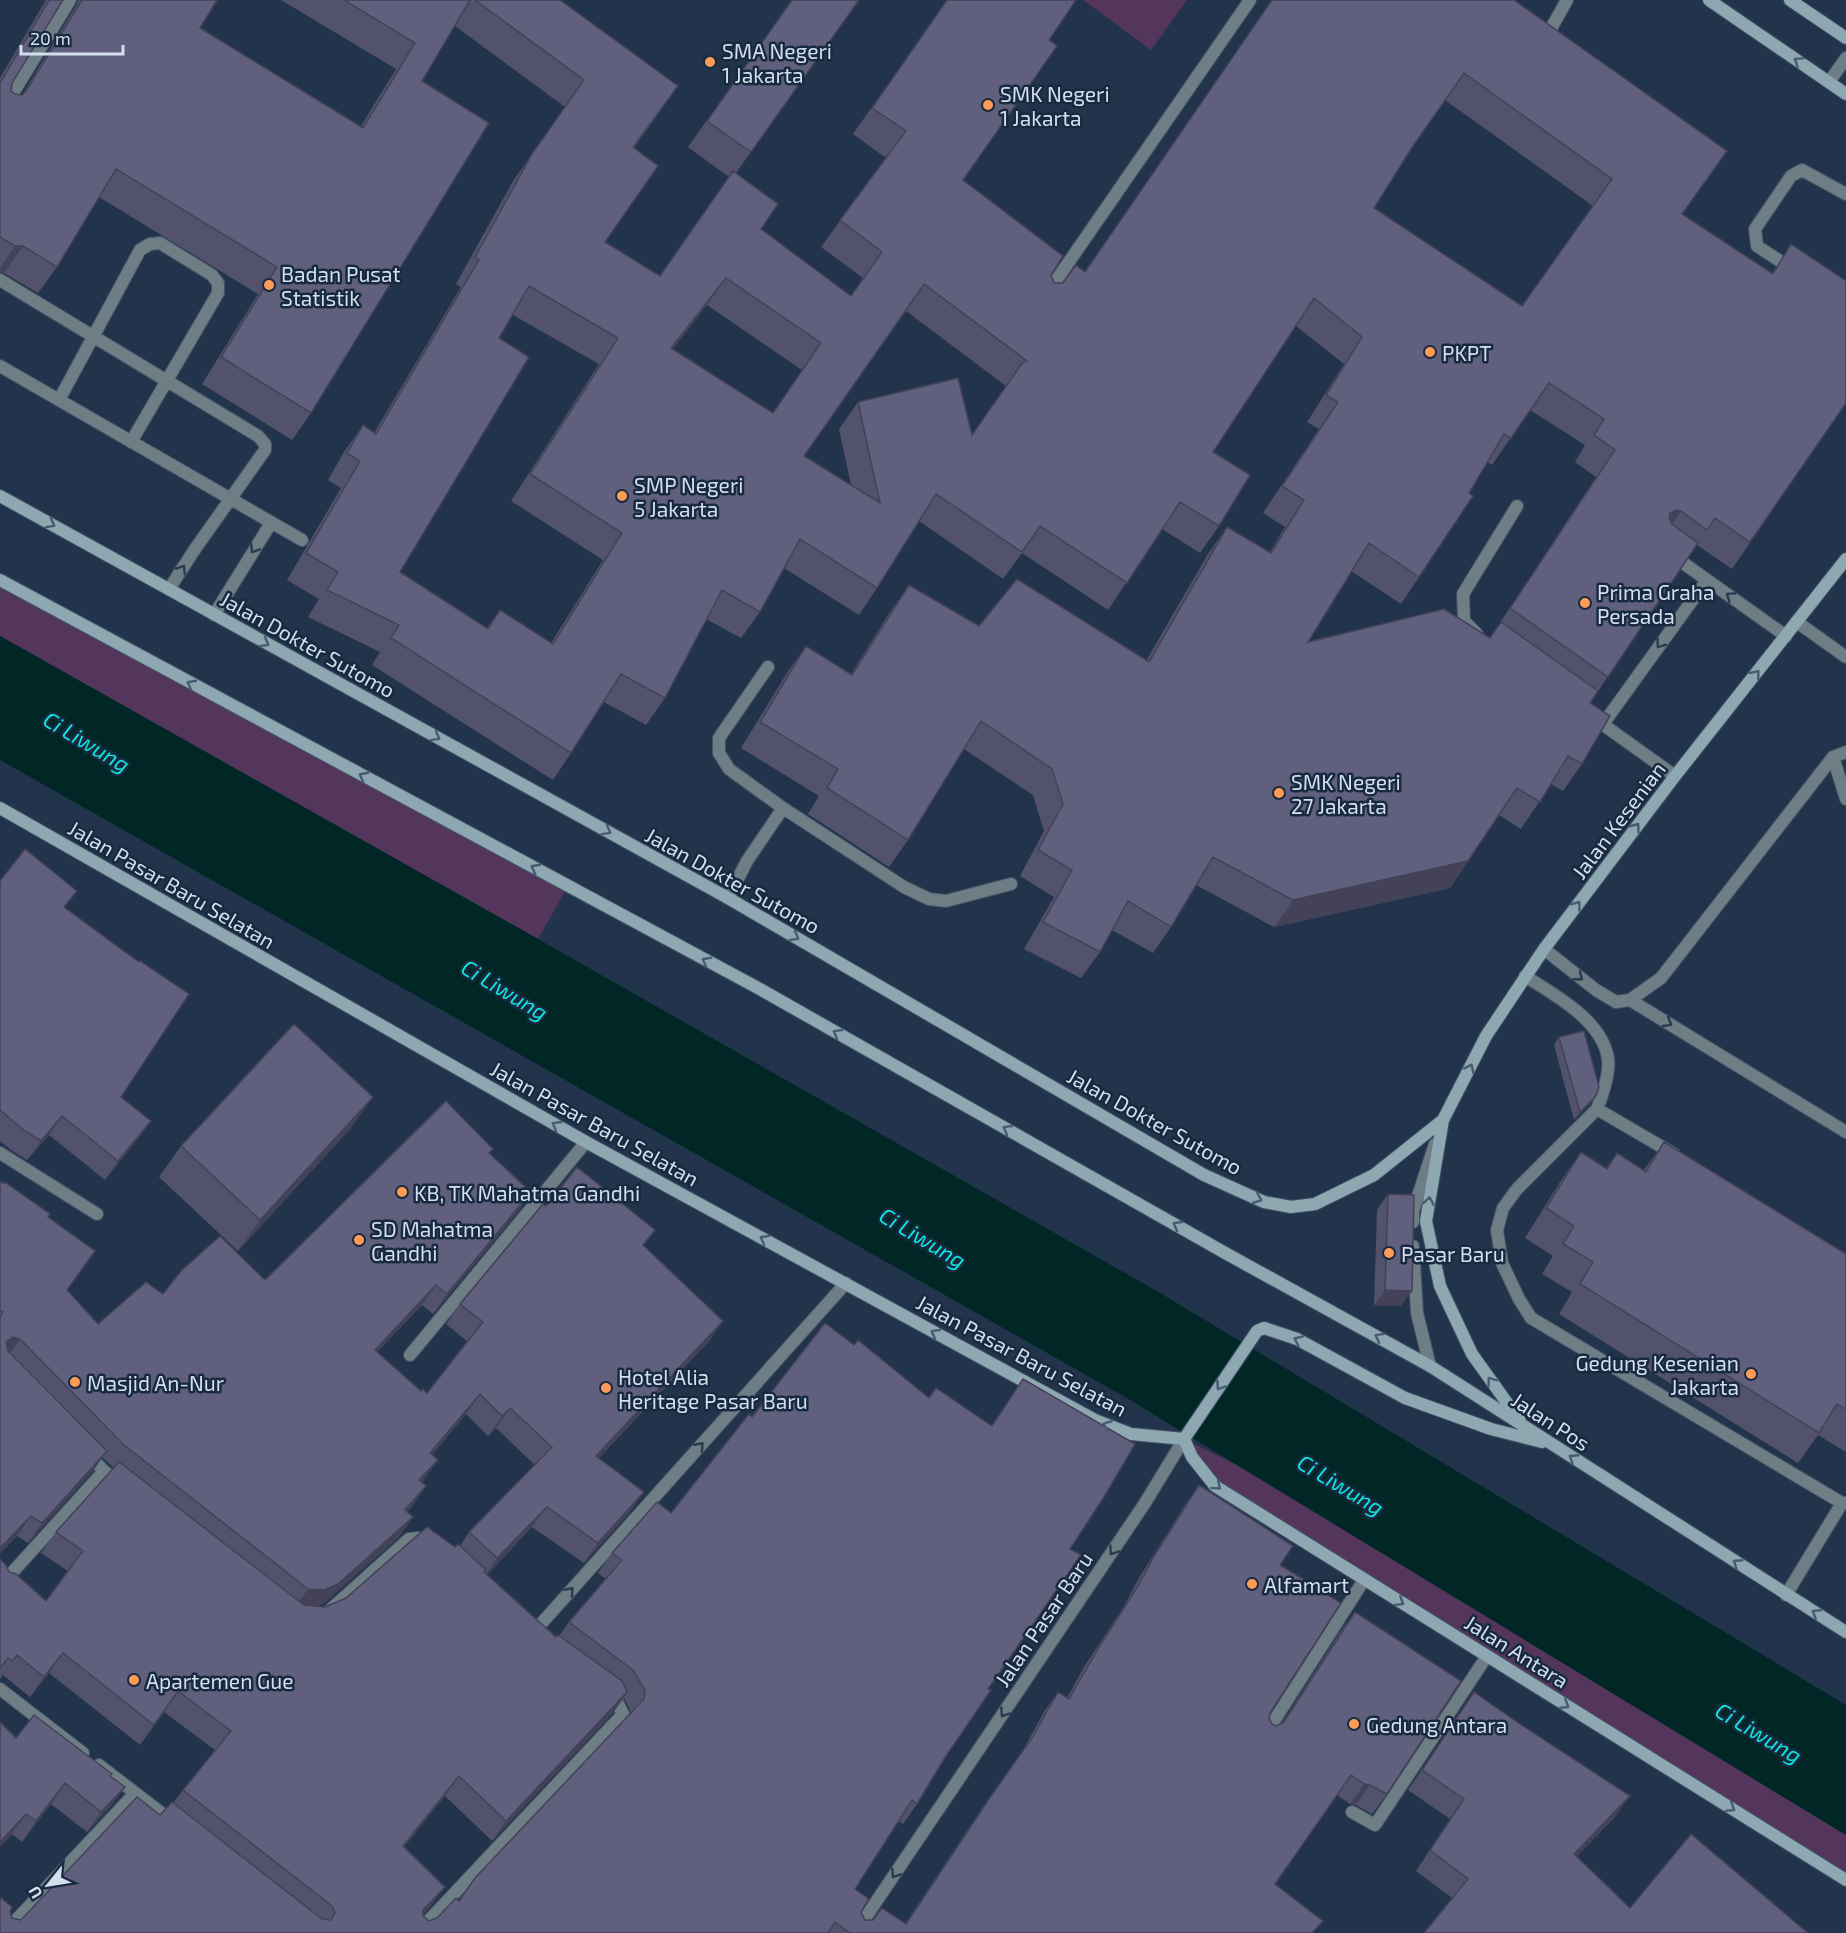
<svg xmlns="http://www.w3.org/2000/svg" width="1846" height="1933" font-family="'Exo 2',sans-serif">
<style>
.green{fill:#54365d}
.water{fill:#002725}
.lines{fill:none;stroke-linecap:round;stroke-linejoin:round}
.lane-casing{stroke:#425368;stroke-width:14}
.street-casing{stroke:#425368;stroke-width:14}
.secondary-casing{stroke:#425368;stroke-width:14}
.lane{stroke:#6e7e84;stroke-width:12}
.street{stroke:#6e7e84;stroke-width:12}
.secondary{stroke:#8ea8b2;stroke-width:12}
.wall{fill:#53526c;fill-rule:evenodd}
.shaded-wall{fill:#434258}
.building{fill:#605f7d;stroke:#434258;stroke-width:1.5;fill-rule:evenodd}
.oneway{stroke:#475c6e}
.oneway2{stroke:#293b4e}
.poi-dot{fill:#fe9c57;stroke:#182a40;stroke-width:2}
.labels{text-anchor:middle;dominant-baseline:central;stroke-width:5;stroke-linejoin:round;paint-order:stroke}
.poi-label{font-size:21px;fill:#d4dfee;stroke:#182a40;text-anchor:start}
.street-label{font-size:21px;fill:#d4dfee;stroke:#182a40}
.water-label{font-size:22px;font-style:italic;fill:#10e5dd;stroke:#182a40}
</style>
<rect width="100%" height="100%" fill="#22344b"/>
<path class="green" d="M1083,0h104l-36,50z
M0,579l568,307 -30,53 -538,-303z
M1184,1439l51,25 611,371v43l-631,-392z"/>
<path class="water" d="M0,636l538,303 617,351 691,415v130l-721,-438 -1125,-637z"/>
<g class="lines">
<defs>
<path id="lane" d="M1544,41l23,-41
M1829,82l17,-24
M0,114l70,-114
M1792,269l-35,-23 -2,-17 36,-53 11,-6 44,24
M0,280l258,156 7,8v6l-70,99 -26,40
M1046,295l204,-295
M0,366l302,174
M59,400l81,-150 10,-6 10,-1 52,32 6,8v10l-87,149
M1672,555l114,81
M214,615l57,-92
M1797,622l49,35
M1477,634l-13,-13 -1,-27 54,-88
M768,667l-49,71v15l10,16 54,39 121,79 25,12 17,2 65,-17
M1591,716l84,60
M1603,724l104,-144
M1833,757l13,42
M728,898l19,-37 36,-53
M1544,949l52,41 20,12 14,-2 216,132
M1525,976c30,19 78,45 83,83 2,14 -6,38 -11,50l77,45
M1630,1000l31,-22 172,-221 13,-5
M1597,1109l-80,80 -14,19 -6,22 5,33 17,36 12,19 311,185h4
M1413,1222v-11l22,-67
M1413,1246l4,67 13,53
M1786,1595l56,-92
M1263,1738l101,-158
M1352,1812l23,13 112,-169"/>
<path id="street" d="M0,1153l97,61
M410,1355l176,-213
M87,1453l17,18 16,13
M0,1586l104,-115
M330,1610l79,-71 9,-1 11,4
M531,1635l315,-352
M0,1689l83,64
M99,1765l74,57
M4,1933l131,-140
M417,1933l206,-219 -9,-18 -4,-3
M855,1933l290,-430 39,-64"/>
<path id="secondary" d="M1709,0l137,94
M1790,0l56,38
M0,496l728,402 476,277 60,27 27,5 24,-3 59,-29 69,-55
M0,580l758,408 469,266 203,112 416,266
M0,808l586,334 509,278 36,14 53,5
M1520,1421l-48,-67 -32,-68 -14,-65 17,-101 43,-84 58,-87 131,-173 171,-217
M1184,1439l8,18 23,29 631,394
M1184,1439l73,-108 7,-3 33,11 108,59 86,31 51,13"/>
</defs>
<use href="#lane" class="lane-casing"/>
<use href="#street" class="street-casing"/>
<use href="#secondary" class="secondary-casing"/>
<use href="#lane" class="lane"/>
<use href="#street" class="street"/>
<use href="#secondary" class="secondary"/>
</g>
<path class="wall" d="M46,0h17l-51,83 -1,8 4,3 7,1 55,-91 1,-4h139l-17,28 161,98 35,-57 -115,-69h279l118,86 -44,62 -29,94 55,34 69,-99 -41,-30 104,-147h67l-123,173 25,56 90,67 12,-18 -42,-31 65,-89 -33,-24 94,-134 102,40 -86,140 88,95 3,8h9l22,-11 429,-272 168,214 90,59 19,-29 55,159 -114,166 -35,-24 -107,158 -8,61 -19,27 -12,-7 -30,45 -22,-14 -49,73 -176,39 -78,-42 -25,42 -18,26 -41,-23 -12,22 -19,26 -57,-29 30,-52 -34,-21 24,-45 -11,-36 -69,-46 -56,91 -19,27 -81,-53 11,-18 -78,-48 46,-75 19,-27 45,28 39,-62 19,-27 70,41 167,35 62,-107 19,-27 43,25 15,-25 -22,-14 56,-84 -12,-7 37,-58 -48,-38 -83,126 6,74 -19,27 -38,-24 -54,81 -86,-57 -19,26 -84,-58 -42,67 -18,27 -75,-47 -24,44 -19,26 -35,-19 -41,79 -19,27 -42,-23 -33,51 -18,27 -181,-115 8,-13 -72,-35 11,-18 -32,-19 54,-92 -13,-8 16,-28 19,-27 11,8 87,-146 -5,-3 57,-103 52,-74 -110,-81 -33,55 -111,332 -19,27 -90,-56 56,-90 -159,-97 -42,70 -19,26 -34,-20h-4v-195zM1445,100l148,106 -71,100 -148,-98 38,-61zM707,305l95,65 -29,43 -100,-64zM906,311l100,75 -34,49 -114,-33 -19,27 12,56 -47,-29zM513,315l86,49 -88,137 92,59 -52,83 -51,-33 -13,18 -87,-56 99,-234zM1530,410l55,35 -10,17 21,15 -106,161 -182,4 43,-71 50,33 18,-27 68,-115 5,3z
M0,881l65,27 56,189 30,24 -14,19 -32,40 -56,-45 -22,25 -16,-10 -11,-9z
M1559,1037l31,67 -16,16 -20,-75z
M351,1128l-113,123 -79,-74 22,-31z
M1664,1142l182,112v198l-28,-17 -20,28 -239,-149 13,-22 -30,-18 11,-18 -28,-18 35,-56 21,-30 25,16 11,-15 27,17z
M489,1154l42,38 -14,21 -84,101 -11,-9 -45,47 44,39 6,2 40,-52 -21,-17 14,-20 86,-98 98,40 79,75 -14,20 -110,117 45,34 -14,20 -46,51 -52,-36 -45,48 69,62 3,-1 10,-14 37,-43 -8,-6 14,-20 59,-40 81,-96 102,-72 75,52 62,29 32,-47 47,170 -82,140 -71,115 -14,20 -5,-3 -43,68 6,23 4,8 40,4 72,-108 42,-59 25,-45 14,-20 9,6 17,-31 40,-61 15,-28 46,-73 14,-20 81,80 -10,148 -1,5 3,6 5,2 5,-3 58,-91 15,-20 32,182 -15,20 -16,-9 -6,-1 -13,-9 -62,89 39,49h-1314l10,-21 2,6 9,2 139,-105 13,-12 10,-13 32,-40 -51,-38 -24,33 -91,-72 -19,24 -27,-22 -3,4v-120l9,13 37,29 22,-30 -27,-18 15,-21 58,-64 -12,-11 -9,14 -65,72 -11,-7 -17,17v-372l48,36 19,73 31,34 65,-30 102,-14zM466,1414l22,22 8,-8 39,37 -66,67 -9,14 -5,1 -109,51 -21,9 -7,-1 5,-2 76,-67 14,-20 -6,-5 19,-26 -4,-4 16,-22 -6,-5zM624,1698l6,12v3l-171,188 -22,17 -8,3 -6,-5v-1l7,-8 -26,-60 41,-51 47,45 121,-128z
M1388,1194l13,112 -27,-1 3,-95z
M1474,1692l142,124 -39,40 53,52 -178,-10 -36,-27 34,-52 -42,-29z
M0,1722l16,16 94,38 15,11 -15,20 -23,25 -36,-28 -29,38 -10,-8 -12,13z"/>
<path class="shaded-wall" d="M678,86l-19,27 -45,61 19,-27z
M15,246h8l-19,27h-4v-5z
M726,278l-19,27 -54,70 18,-27z
M1677,510l4,1 -19,27 8,-25z
M1468,861l-18,27 -176,39 19,-27z
M1596,1096l-6,8 -16,16 6,-8z
M373,1097l-22,31 -113,123 22,-31z
M62,1116l-13,19 -22,25 14,-19z
M151,1121l-14,19 -32,40 13,-19z
M531,1192l-14,21 -84,101 14,-20z
M436,1285l-14,20 -62,65 15,-20z
M1385,1290l27,1 -11,15 -27,-1z
M723,1321l-14,20 -127,135 14,-20z
M13,1337l7,2 -14,20v-17z
M480,1394l-14,20 -50,59 14,-20z
M510,1408l-14,20 -8,8 14,-20z
M107,1451l-14,20 -65,72 14,-20z
M438,1460l-14,20 -19,20 14,-20z
M426,1486l-14,21 -22,23 15,-20z
M644,1492l-14,20 -46,51 14,-20z
M547,1507l-15,20 -49,52 14,-21z
M31,1516l-14,20 -17,17v-5z
M413,1517l-14,20 -76,67 -13,7 -16,-2 14,-20z
M63,1653l-14,20 -19,24 14,-20z
M178,1691l-14,21 -24,33 14,-20z
M627,1692l-14,21 -121,128 14,-20z
M459,1776l-14,20 -57,70 15,-20z
M65,1783l-14,21 -29,38 14,-21z
M1364,1784l6,1 -14,20 -6,-1z
M125,1787l-15,20 -23,25 14,-20z
M1630,1796l-14,20 -56,58 14,-20z
M26,1814l-14,20 -12,13v-5z
M445,1887l-15,20 -21,24 14,-21z"/>
<path class="building" d="M49,0h14l-51,83 -1,8 4,3 7,1 4,-4 56,-91h135l-17,28 163,100 52,-85 -71,-43h126l-48,81 67,42 -178,290 -90,-56 56,-90 -161,-98 -59,98 -34,-21h-8l-15,-9v-154z
M475,0h85l118,86 -45,61 25,19 -53,76 55,34 73,-105 45,33 -17,25 90,67 31,-44 -42,-32 66,-89 -34,-23 75,-108h129l-27,40 8,6 -94,134 100,76 -12,19 3,8h9l13,-18 9,7 187,-272h242l213,151 -45,63 91,60 18,-30 55,37v122l-96,139 -35,-24 -8,12 -26,-19 -4,-1 -7,3 -1,5 3,6 26,19 -90,134 -98,-69 105,-158 -21,-15 10,-16 -55,-36 -38,55 -7,-4 -35,59 4,3 -54,81 -50,-34 -61,99 136,-33 46,29 11,-16 97,69 -8,12 20,13 -28,48 -14,-8 -28,46 -23,-14 -49,73 -175,39 -80,-43 -42,70 -43,-26 -28,51 -57,-30 29,-52 -34,-20 25,-46 -11,-35 -71,-48 -73,119 -81,-52 11,-19 -78,-47 46,-76 46,29 57,-90 70,41 38,-47 132,83 78,-135 44,26 33,-53 -22,-14 56,-84 -12,-7 36,-58 -48,-39 -101,154 37,23 -31,51 -39,-24 -53,81 -87,-57 -18,26 -86,-58 -59,94 -77,-49 -40,73 -38,-22 -57,108 -44,-24 -50,79 -180,-115 8,-13 -72,-35 11,-18 -32,-19 54,-92 -13,-8 16,-28 13,9 103,-174 -4,-3 57,-103 52,-74zM1464,73l148,106 -90,127 -148,-98 39,-62zM726,278l95,65 -48,70 -102,-65zM924,284l103,77 -4,1 -51,73 -14,-57 -100,24 22,101 -76,-47zM529,286l89,52 -88,136 92,59 -69,111 -53,-34 -12,19 -88,-57 129,-215 -30,-19z
M792,0h67l-108,152 -44,-31z
M25,849l52,42 -13,16 75,55 1,-1 49,33 -68,103 30,24 -33,40 -56,-45 -21,25 -16,-10 -25,-21v-229z
M294,1024l79,73 -113,123 -79,-74z
M1584,1031l15,56 -3,9 -16,16 -21,-75z
M446,1101l47,48 -4,4 42,39 -84,102 -11,-9 -61,65 46,41 2,-2 4,4 56,-71 -23,-18 83,-100 3,2 31,-39 78,63 -12,15 80,76 -127,135 48,36 -46,51 -51,-36 -50,51 -28,-26 83,-85 -42,-39 -8,8 -22,-22 -50,59 8,7 -19,20 7,6 -21,24 8,7 -75,67 -14,6 -16,-1 -184,-144 -104,-106 -7,-2 -7,5 2,9 99,100 -65,72 -11,-7 -31,32v-232l3,-4 -3,-2v-129l2,2h4l44,31 -2,3 47,34 -28,39 31,34 48,-42 17,12 18,-23 39,-35 45,44z
M1664,1142l182,112v155l-9,-5 -18,29 -239,-149 13,-22 -30,-18 11,-18 -28,-18 35,-56 26,17 10,-16 29,19z
M1388,1194l26,1 -2,96 -27,-1z
M825,1323l29,22 4,-5 71,58 7,-10 56,38 31,-47 112,65 -31,53 -34,52 11,6 -93,134 3,1 -47,69 -27,45 -5,-4 -57,89 14,10 -8,13 4,8h8l9,-12 24,16 85,-128 41,-58 26,-46 11,7 30,-52 39,-61 15,-28 46,-73 94,61 -13,19 61,38 -71,110 -1,5 3,6 5,2 7,-4 71,-110 106,69 -74,113 -17,-9 -6,-1 -13,-9 -76,109 48,37 -11,12h-462l-15,-11 -7,11h-828v-36l12,10 -2,5 2,6 9,2 116,-123 23,18 12,-13 150,117 9,1 4,-7 -3,-7 -149,-116 48,-59 -53,-40 -24,34 -91,-72 -19,24 -27,-22 -5,6 -4,-3 -8,10v-109l6,6 3,7 7,2 30,27 37,-50 -27,-19 63,-70 185,143 21,2 21,-9 81,-71 28,20 3,-3 28,26 -2,2 72,65 2,-2 64,46 5,11 -121,129 -47,-45 -56,70 42,41 -22,23v6l6,5 8,-3 19,-20 3,3 16,-23 169,-179 1,-9 -12,-20 -64,-48 53,-62 -10,-7 45,-51 14,11 78,-99 3,3z
M1474,1692l43,30 113,74 -56,58 56,54 61,-74 117,99h-384l44,-54 -38,-29 34,-51 -42,-29z
M34,1715l78,59 -2,2 15,11 -24,25 -36,-29 -29,38 -10,-7 -26,28v-120l16,16z"/>
<defs><path id="oneway-chevron" d="M-2-3.5L2.5 0L-2 3.5" fill="none" stroke-width="1.6" stroke-linecap="round" stroke-linejoin="round" transform="scale(1.5)"/></defs>
<g class="oneway">
<use href="#oneway-chevron" transform="translate(1798 61) rotate(-146)"/>
<use href="#oneway-chevron" transform="translate(51 524) rotate(29)"/>
<use href="#oneway-chevron" transform="translate(265 643) rotate(29)"/>
<use href="#oneway-chevron" transform="translate(1756 674) rotate(-51)"/>
<use href="#oneway-chevron" transform="translate(191 684) rotate(-152)"/>
<use href="#oneway-chevron" transform="translate(436 737) rotate(29)"/>
<use href="#oneway-chevron" transform="translate(363 776) rotate(-152)"/>
<use href="#oneway-chevron" transform="translate(1636 827) rotate(-53)"/>
<use href="#oneway-chevron" transform="translate(607 831) rotate(29)"/>
<use href="#oneway-chevron" transform="translate(535 868) rotate(-152)"/>
<use href="#oneway-chevron" transform="translate(1577 905) rotate(-53)"/>
<use href="#oneway-chevron" transform="translate(795 937) rotate(30)"/>
<use href="#oneway-chevron" transform="translate(706 961) rotate(-152)"/>
<use href="#oneway-chevron" transform="translate(837 1033) rotate(-150)"/>
<use href="#oneway-chevron" transform="translate(1470 1068) rotate(-63)"/>
<use href="#oneway-chevron" transform="translate(556 1125) rotate(-150)"/>
<use href="#oneway-chevron" transform="translate(1007 1129) rotate(-150)"/>
<use href="#oneway-chevron" transform="translate(1258 1199) rotate(22)"/>
<use href="#oneway-chevron" transform="translate(1429 1201) rotate(-80)"/>
<use href="#oneway-chevron" transform="translate(1177 1225) rotate(-150)"/>
<use href="#oneway-chevron" transform="translate(764 1239) rotate(-152)"/>
<use href="#oneway-chevron" transform="translate(935 1333) rotate(-151)"/>
<use href="#oneway-chevron" transform="translate(1379 1337) rotate(-151)"/>
<use href="#oneway-chevron" transform="translate(1298 1340) rotate(-156)"/>
<use href="#oneway-chevron" transform="translate(1491 1381) rotate(-126)"/>
<use href="#oneway-chevron" transform="translate(1220 1386) rotate(124)"/>
<use href="#oneway-chevron" transform="translate(1107 1425) rotate(-158)"/>
<use href="#oneway-chevron" transform="translate(1573 1458) rotate(-147)"/>
<use href="#oneway-chevron" transform="translate(1217 1486) rotate(40)"/>
<use href="#oneway-chevron" transform="translate(1737 1563) rotate(-147)"/>
<use href="#oneway-chevron" transform="translate(1400 1602) rotate(32)"/>
<use href="#oneway-chevron" transform="translate(1816 1613) rotate(-148)"/>
<use href="#oneway-chevron" transform="translate(1565 1705) rotate(32)"/>
<use href="#oneway-chevron" transform="translate(1731 1808) rotate(32)"/>
</g>
<g class="oneway2">
<use href="#oneway-chevron" transform="translate(254 549) rotate(123)"/>
<use href="#oneway-chevron" transform="translate(182 569) rotate(-57)"/>
<use href="#oneway-chevron" transform="translate(1730 596) rotate(-145)"/>
<use href="#oneway-chevron" transform="translate(1660 644) rotate(126)"/>
<use href="#oneway-chevron" transform="translate(1579 977) rotate(38)"/>
<use href="#oneway-chevron" transform="translate(1668 1023) rotate(31)"/>
<use href="#oneway-chevron" transform="translate(700 1446) rotate(-48)"/>
<use href="#oneway-chevron" transform="translate(1113 1551) rotate(124)"/>
<use href="#oneway-chevron" transform="translate(570 1591) rotate(-48)"/>
<use href="#oneway-chevron" transform="translate(1004 1713) rotate(124)"/>
<use href="#oneway-chevron" transform="translate(895 1874) rotate(124)"/>
</g>
<g class="poi-dot">
<circle cx="710" cy="62" r="6"/>
<circle cx="988" cy="105" r="6"/>
<circle cx="269" cy="285" r="6"/>
<circle cx="1430" cy="352" r="6"/>
<circle cx="622" cy="496" r="6"/>
<circle cx="1585" cy="603" r="6"/>
<circle cx="1279" cy="793" r="6"/>
<circle cx="402" cy="1192" r="6"/>
<circle cx="359" cy="1240" r="6"/>
<circle cx="1389" cy="1253" r="6"/>
<circle cx="1751" cy="1374" r="6"/>
<circle cx="75" cy="1382" r="6"/>
<circle cx="606" cy="1388" r="6"/>
<circle cx="1252" cy="1584" r="6"/>
<circle cx="134" cy="1680" r="6"/>
<circle cx="1354" cy="1724" r="6"/>
</g>
<g class="labels">
<g class="poi-label">
<text x="722" y="50">SMA Negeri<tspan x="722" dy="24">1 Jakarta</tspan></text>
<text x="1000" y="93">SMK Negeri<tspan x="1000" dy="24">1 Jakarta</tspan></text>
<text x="281" y="273">Badan Pusat<tspan x="281" dy="24">Statistik</tspan></text>
<text x="1442" y="352">PKPT</text>
<text x="634" y="484">SMP Negeri<tspan x="634" dy="24">5 Jakarta</tspan></text>
<text x="1597" y="591">Prima Graha<tspan x="1597" dy="24">Persada</tspan></text>
<text x="1291" y="781">SMK Negeri<tspan x="1291" dy="24">27 Jakarta</tspan></text>
<text x="414" y="1192">KB, TK Mahatma Gandhi</text>
<text x="371" y="1228">SD Mahatma<tspan x="371" dy="24">Gandhi</tspan></text>
<text x="1401" y="1253">Pasar Baru</text>
<text x="1739" y="1362" text-anchor="end">Gedung Kesenian<tspan x="1739" dy="24">Jakarta</tspan></text>
<text x="618" y="1376">Hotel Alia<tspan x="618" dy="24">Heritage Pasar Baru</tspan></text>
<text x="87" y="1382">Masjid An-Nur</text>
<text x="1264" y="1584">Alfamart</text>
<text x="146" y="1680">Apartemen Gue</text>
<text x="1366" y="1724">Gedung Antara</text>
</g>
<g class="street-label">
<text transform="translate(308 644) rotate(29)">Jalan Dokter Sutomo</text>
<text transform="translate(1618 820) rotate(-53)">Jalan Kesenian</text>
<text transform="translate(733 880) rotate(29)">Jalan Dokter Sutomo</text>
<text transform="translate(172 884) rotate(30)">Jalan Pasar Baru Selatan</text>
<text transform="translate(1155 1121) rotate(29)">Jalan Dokter Sutomo</text>
<text transform="translate(595 1123) rotate(29)">Jalan Pasar Baru Selatan</text>
<text transform="translate(1022 1355) rotate(28)">Jalan Pasar Baru Selatan</text>
<text transform="translate(1551 1421) rotate(33)">Jalan Pos</text>
<text transform="translate(1043 1619) rotate(-56)">Jalan Pasar Baru</text>
<text transform="translate(1517 1651) rotate(32)">Jalan Antara</text>
</g>
<g class="water-label">
<text transform="translate(87 741) rotate(31)">Ci Liwung</text>
<text transform="translate(505 989) rotate(31)">Ci Liwung</text>
<text transform="translate(923 1237) rotate(31)">Ci Liwung</text>
<text transform="translate(1341 1484) rotate(31)">Ci Liwung</text>
<text transform="translate(1759 1732) rotate(31)">Ci Liwung</text>
</g>
</g>
<g transform="translate(48 1885) rotate(240)" stroke="#182a40" stroke-width="4.5" paint-order="stroke">
<path d="M0-4.5L10 22L0 15L-10 22Z" fill="#d4dfee"/>
<text y="-9" font-size="16" font-weight="bold" text-anchor="middle" fill="#d4dfee">U</text>
</g>
<path d="M21 45v9h102v-9" fill="none" stroke="#d4dfee" stroke-width="3"/>
<text x="30" y="45" font-size="18" fill="#d4dfee" stroke="#182a40" stroke-width="4.5" paint-order="stroke">20 m</text>
</svg>
